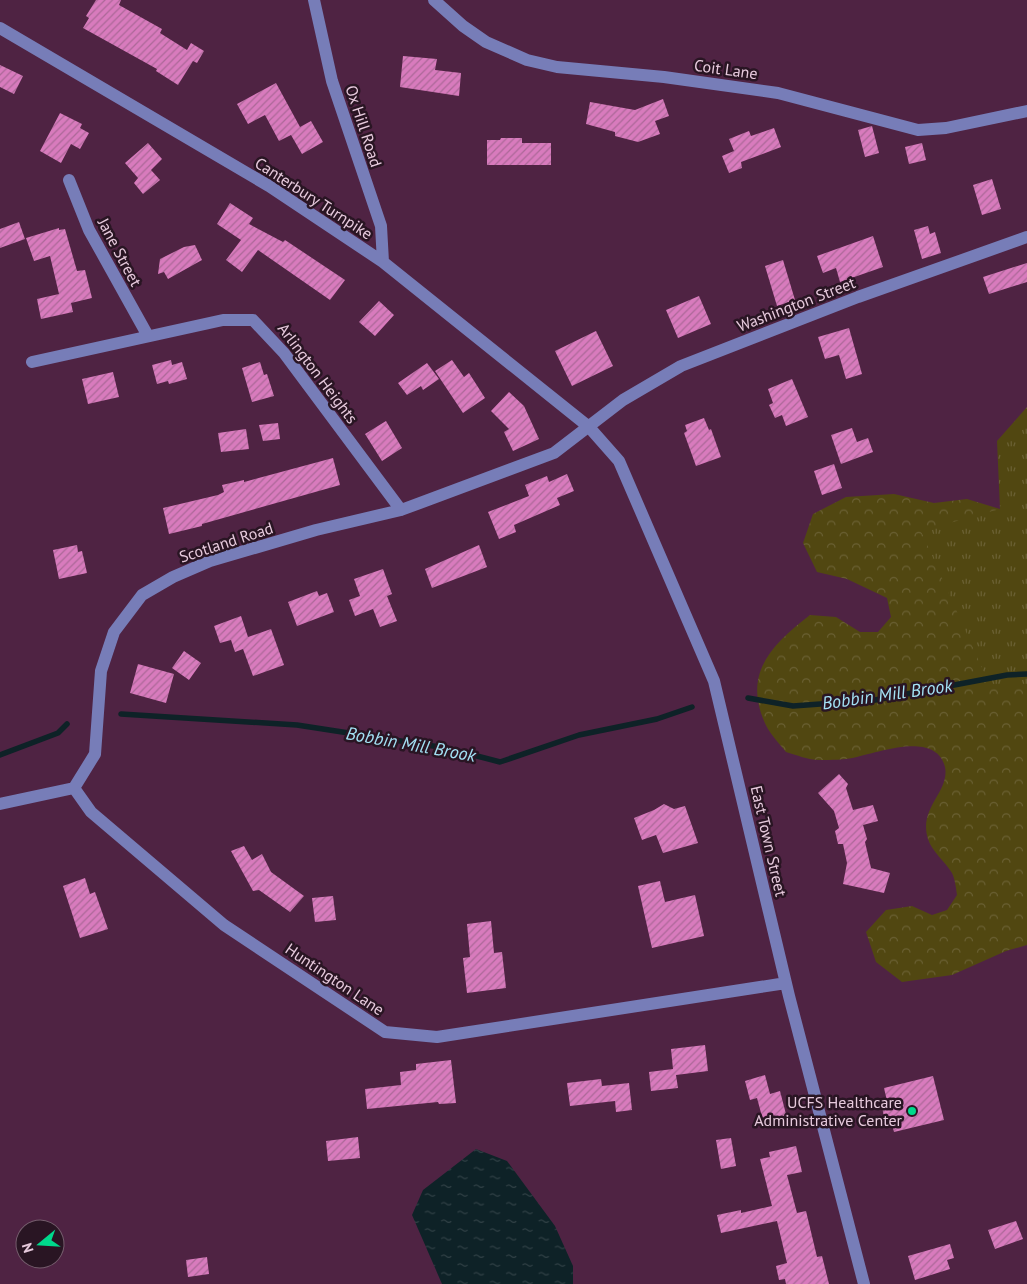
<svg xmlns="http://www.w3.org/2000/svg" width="1027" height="1284" font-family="'PT Sans',sans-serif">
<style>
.forest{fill:url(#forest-crowns)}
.park{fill:url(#park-tufts)}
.water{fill:url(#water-ripples)}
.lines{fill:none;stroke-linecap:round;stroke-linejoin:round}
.stream{stroke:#0e2227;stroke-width:5.5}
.building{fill:url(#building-hatch)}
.minor{stroke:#777db8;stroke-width:12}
.poi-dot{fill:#00d98c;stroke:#291523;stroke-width:2}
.labels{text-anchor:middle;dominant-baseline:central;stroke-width:5;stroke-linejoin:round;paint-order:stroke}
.street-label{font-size:16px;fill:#e7cadd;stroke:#291523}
.poi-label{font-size:16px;fill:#e7cadd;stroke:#291523;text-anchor:end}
.water-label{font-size:18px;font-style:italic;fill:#a3e1f4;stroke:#291523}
</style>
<defs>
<pattern id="forest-crowns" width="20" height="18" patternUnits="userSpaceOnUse" patternTransform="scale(1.25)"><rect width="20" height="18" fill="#514711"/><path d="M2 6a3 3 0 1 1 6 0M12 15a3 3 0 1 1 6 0" fill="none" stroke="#6a6033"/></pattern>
<pattern id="park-tufts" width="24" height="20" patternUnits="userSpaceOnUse" patternTransform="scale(1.25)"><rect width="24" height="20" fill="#514711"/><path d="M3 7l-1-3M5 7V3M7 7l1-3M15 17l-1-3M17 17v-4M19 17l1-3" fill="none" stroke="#6a6033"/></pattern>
<pattern id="water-ripples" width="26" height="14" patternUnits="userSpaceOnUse" patternTransform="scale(1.25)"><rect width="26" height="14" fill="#0e2227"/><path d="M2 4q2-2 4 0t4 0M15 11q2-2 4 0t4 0" fill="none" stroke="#314146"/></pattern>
<pattern id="building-hatch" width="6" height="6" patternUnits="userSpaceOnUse" patternTransform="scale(1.25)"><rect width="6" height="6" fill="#d87bbd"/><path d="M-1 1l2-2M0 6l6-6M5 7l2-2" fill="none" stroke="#ac6898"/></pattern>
</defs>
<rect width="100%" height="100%" fill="#4f2343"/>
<path class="forest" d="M894,494l40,9 33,-4 33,10 27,105v331l-21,6 -54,24 -50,7 -26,-20 -10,-30 20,-22 26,-4 20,9 15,-5 10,-15c-1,-7 -2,-16 -5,-22 -7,-12 -20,-21 -24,-34 -10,-31 22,-47 17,-72 -9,-36 -65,-15 -88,-10 -12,3 -26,3 -38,3 -10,0 -23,-5 -33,-8 -7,-9 -18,-20 -22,-31 -21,-50 10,-78 46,-106l26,2 24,15h18l13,-15 -4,-19 -40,-19 -30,-7 -14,-29 10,-29 33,-17z"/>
<path class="park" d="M1027,407v277l-36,4 -70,-157 79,-22 -3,-68z"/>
<path class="water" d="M476,1149l31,12 48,65 18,40v18h-131l-30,-69 11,-25z"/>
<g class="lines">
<path class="stream" d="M748,698l45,8 82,-6 132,-25 20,-1
M121,714l176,11 149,23 54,14 79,-27 78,-16 35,-12
M0,755l58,-22 9,-9"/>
</g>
<path class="building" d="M96,0h25l-2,5 43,24 -2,4 27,17 4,-7 13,8 -7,12 -4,-2 -15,24 -22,-14 1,-2 -74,-41 6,-10 -3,-2z
M403,56l34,3 -2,11 26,3 -2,23 -59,-9z
M0,65l23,11 -9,18 -14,-7z
M276,83l24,44 11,-6 12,21 -21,12 -11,-19 -12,6 -14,-26 -17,9 -11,-20z
M663,99l6,17 -14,5 5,13 -22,8 -23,-6v-4l-29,-8 4,-22 45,8z
M60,113l22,11 -2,4 9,5 -9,16 -9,-5 -10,19 -21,-12z
M872,126l7,27 -14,4 -7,-27z
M774,128l7,19 -40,15 1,6 -13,5 -7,-17 12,-5 -5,-12 20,-8 2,5z
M501,138h21v5h29v22h-64v-25h13z
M148,143l14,16 -11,11 9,10 -17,14 -9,-11 4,-5 -13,-15z
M922,143l4,17 -17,4 -4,-17z
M992,179l9,30 -19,6 -9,-30z
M230,203l23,15 -4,6 34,18 2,-2 60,40 -15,20 -72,-50 -16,22 -16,-12 15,-20 -24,-16z
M19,222l6,17 -25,9v-19z
M928,226l2,8 5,-2 6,21 -19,6 -8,-29z
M59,228v2l6,-1 12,42 8,-1 7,28 -21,5 2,9 -32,7 -4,-20 22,-5 -9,-38 -16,5 -8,-23z
M873,236l10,31 -43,15 -4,-14 -13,5 -6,-17z
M195,245l7,15 -34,19 -4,-7 -6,2 2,-15 24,-12z
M783,260l12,40 -18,6 -12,-40z
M1027,263v19l-38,12 -6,-17z
M699,296l12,28 -33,14 -12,-28z
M379,301l15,14 -19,21 -16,-14z
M849,328l13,46 -16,5 -7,-24 -14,4 -7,-22z
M596,331l17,35 -41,20 -17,-35z
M171,360l1,5 10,-3 5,17 -18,5 -1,-3 -11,3 -5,-19z
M452,360l12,17 5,-4 16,25 -22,15 -28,-42z
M260,362l4,13 3,-1 7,22 -22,6 -10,-34z
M427,363l12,16 -16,11 -2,-4 -14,9 -9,-12z
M113,372l6,25 -31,7 -6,-25z
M792,379l16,38 -22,9 -4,-11 -7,3 -6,-13 4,-2 -5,-14z
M509,392l15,14 15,33 -26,12 -9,-19 5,-3 -18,-18z
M704,418l5,12 2,-1 10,28 -25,9 -12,-33 3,-2 -2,-6z
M386,421l16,27 -20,13 -17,-27z
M278,423l2,16 -17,2 -4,-16z
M852,428l5,14 11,-4 5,14 -32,12 -10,-29z
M246,429l3,20 -28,3 -3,-19z
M333,458l7,27 -138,39v2l-33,8 -6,-26 55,-13 6,-3 -2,-7 22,-5v2z
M834,464l8,24 -20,7 -8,-24z
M567,474l7,17 -17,7 3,7 -46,20 2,7 -17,7 -11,-27 41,-16 -4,-11 22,-9 2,6z
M77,545l1,7 4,-1 5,22 -28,6 -6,-29z
M479,545l8,22 -55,21 -7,-19z
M383,569l9,25 -5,2 10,25 -17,6 -7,-18 -18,7 -6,-16 11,-4 -6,-17z
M317,591l2,5 8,-3 7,19 -37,14 -9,-24z
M241,616l7,21 23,-8 13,36 -31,11 -10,-27 -8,3 -4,-12 -11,3 -6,-17z
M184,651l17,12 -12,17 -17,-12z
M138,664l36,10 -8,29 -36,-10z
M839,774l9,10 -2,4 7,22 20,-5 5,16 -15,4 4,14 -2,3 6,26 19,5 -6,20 -41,-9 4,-21 -4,-19h-5l-3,-13 4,-3 -5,-17 -16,-18z
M664,804l10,5 11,-3 13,37 -35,10 -7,-18 -14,5 -8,-22 20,-8z
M244,846l8,14 10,-6 9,18 33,24 -14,16 -31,-22 -6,1 -22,-40z
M85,878l5,16 5,-2 13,37 -28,9 -17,-52z
M660,881l5,21 30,-7 9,41 -52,12 -14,-62z
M333,896l3,24 -21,2 -3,-24z
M491,921l3,32 8,-1 4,36 -39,5 -4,-35 7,-1 -3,-33z
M705,1045l3,26 -32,4 2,13 -27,3 -2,-19 24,-3 -2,-20z
M451,1060l5,43 -17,1 -1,-2 -71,7 -2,-20 36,-4 -1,-13 16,-2v-6z
M765,1075l5,19 10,-3 7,27 -23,6 -7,-26 -7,2 -5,-19z
M933,1076l11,44 -50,12 -3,-11 -6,1 -4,-20 6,-1 -3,-13z
M601,1079l1,7 27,-3 3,27 -16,2 -1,-11 -45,5 -3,-23z
M358,1137l2,21 -32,3 -2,-20z
M731,1138l5,28 -15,3 -5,-29z
M796,1146l6,26 -15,3 10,38 9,-2 11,46 5,-1 7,28h-43l-1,-5 -6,1 -3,-14 11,-3 -10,-42 -56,12 -4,-18 24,-5v3l31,-7 -12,-47 10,-2 -1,-5z
M1016,1221l7,18 -28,10 -7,-19z
M950,1244l4,14 -7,2 3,9 -35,11 -7,-24z
M207,1257l2,17 -21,3 -2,-17z"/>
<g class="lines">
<path class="minor" d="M314,0l18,81 49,145 2,36
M434,0l29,26 23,16 41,18 30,7 107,10 114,16 140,37 28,-2 81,-17
M0,28l269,158 114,76 206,165 30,34 95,220 75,315 75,288
M69,180l20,50 59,106
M32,362l191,-42h30l31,33 117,157
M74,788l17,24 133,113 161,107 52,5 349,-54
M0,804l74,-16 21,-34 6,-83 13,-39 28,-37 31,-18 37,-16 106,-31 85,-20 153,-57 69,-53 58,-34 177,-69 169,-60"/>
</g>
<circle class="poi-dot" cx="912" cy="1111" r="5"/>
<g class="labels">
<g class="street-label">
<text transform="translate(726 69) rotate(8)">Coit Lane</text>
<text transform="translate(364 126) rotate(72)">Ox Hill Road</text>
<text transform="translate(314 198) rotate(33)">Canterbury Turnpike</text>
<text transform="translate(120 252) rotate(62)">Jane Street</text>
<text transform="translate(796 304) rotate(-21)">Washington Street</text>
<text transform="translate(318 373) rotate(53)">Arlington Heights</text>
<text transform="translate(226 542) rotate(-18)">Scotland Road</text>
<text transform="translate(769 841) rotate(77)">East Town Street</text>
<text transform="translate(335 979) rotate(34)">Huntington Lane</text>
</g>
<g class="poi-label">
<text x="902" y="1102">UCFS Healthcare<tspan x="902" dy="18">Administrative Center</tspan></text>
</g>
<g class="water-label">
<text transform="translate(887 694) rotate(-8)">Bobbin Mill Brook</text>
<text transform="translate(411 744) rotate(10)">Bobbin Mill Brook</text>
</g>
</g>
<g transform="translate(40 1244) rotate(252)"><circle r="24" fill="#291523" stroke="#755d6d"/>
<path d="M0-4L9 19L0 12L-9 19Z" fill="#00d98c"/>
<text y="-8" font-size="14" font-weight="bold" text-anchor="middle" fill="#e7cadd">N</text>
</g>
</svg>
